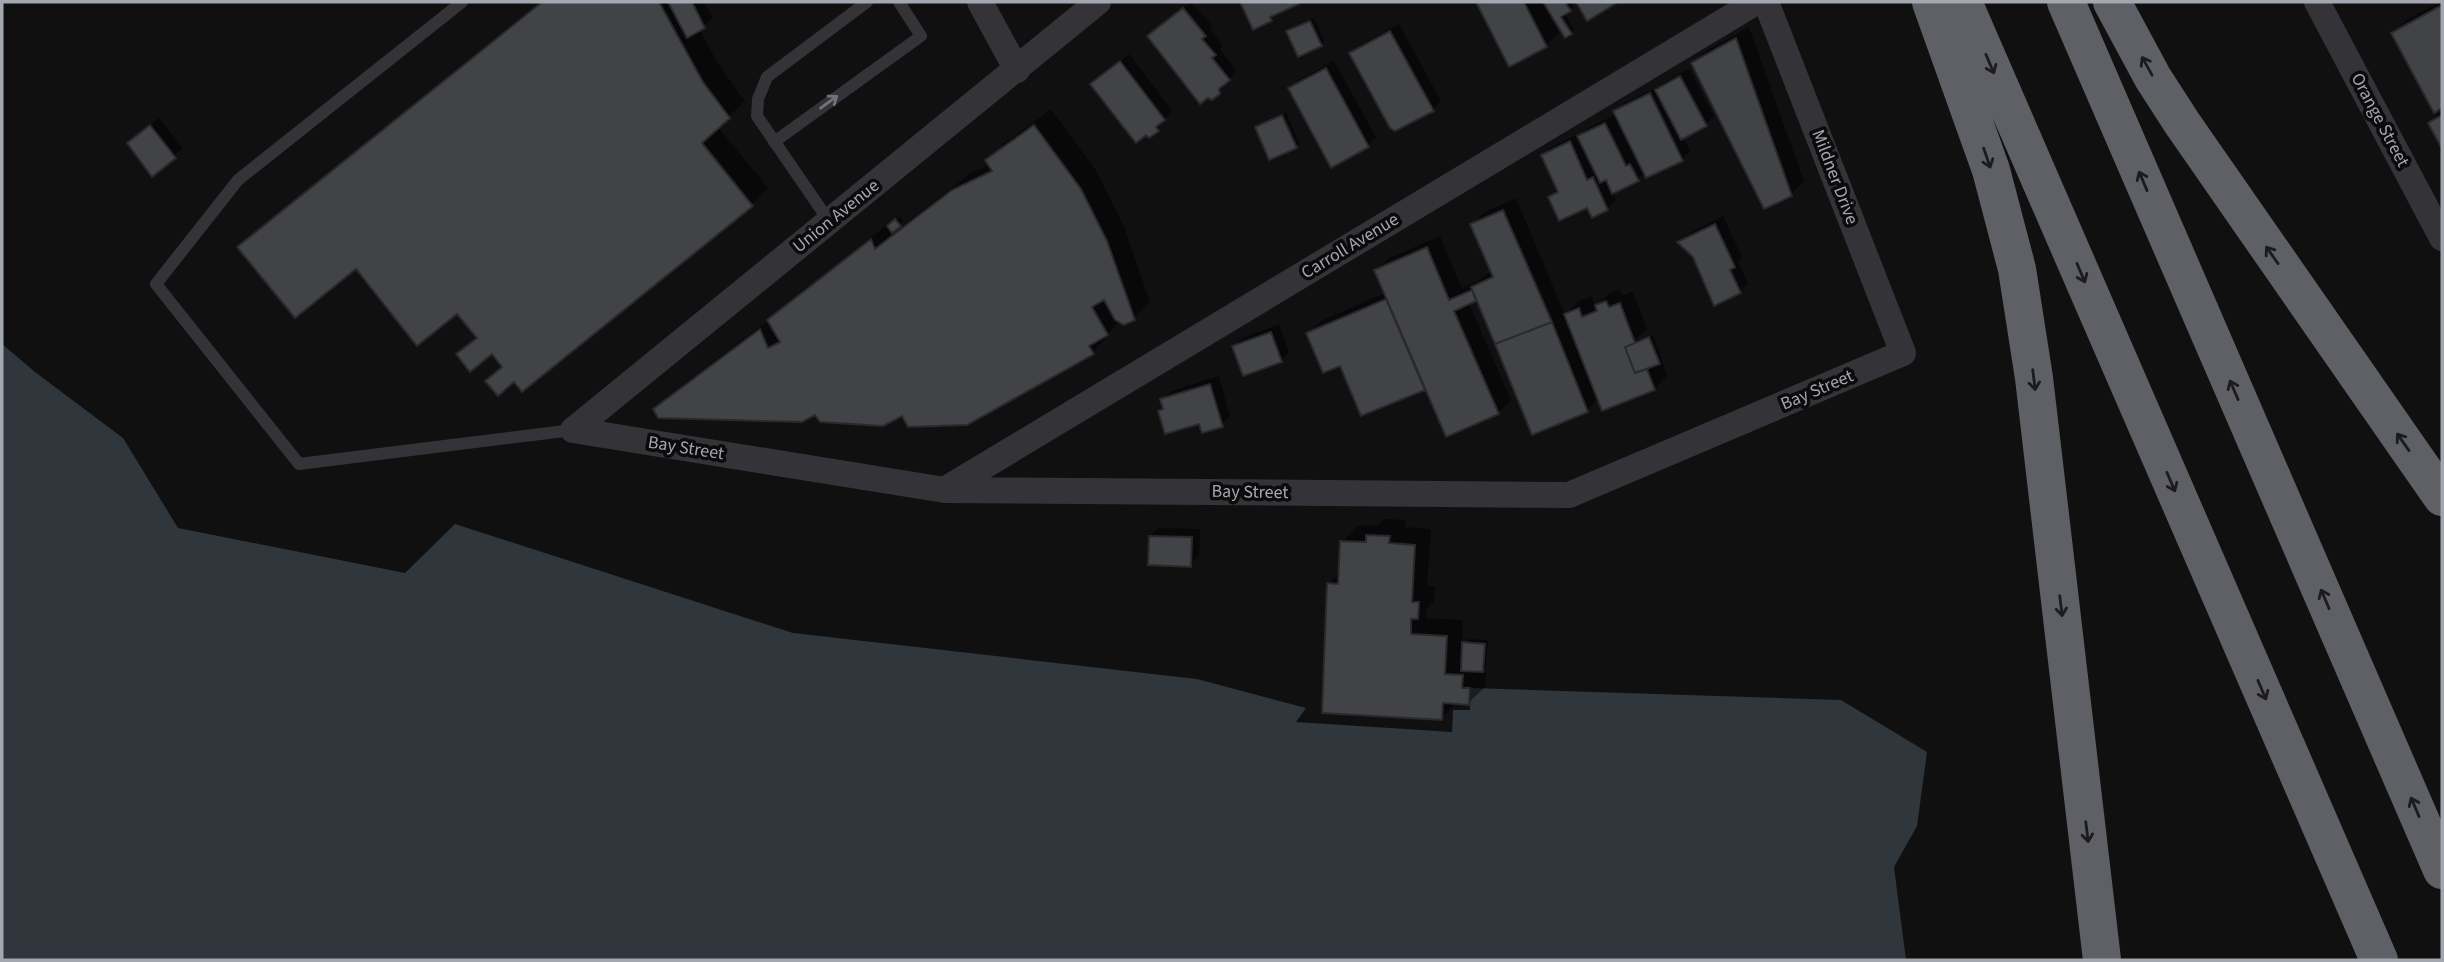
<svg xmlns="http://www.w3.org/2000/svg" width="2444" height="962" font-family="'Source Sans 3',sans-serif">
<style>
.water{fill:#2f363c}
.shadow{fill:#0007}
.building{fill:#424346;stroke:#2a2a2d;stroke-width:2}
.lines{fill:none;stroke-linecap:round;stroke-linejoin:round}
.service{stroke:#343438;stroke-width:12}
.minor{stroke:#343438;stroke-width:26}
.motorway{stroke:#5e6066;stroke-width:38}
.oneway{stroke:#1c1c1e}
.oneway2{stroke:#71737a}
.labels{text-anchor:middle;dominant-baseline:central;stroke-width:7;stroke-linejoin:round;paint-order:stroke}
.street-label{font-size:18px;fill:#a3a7b0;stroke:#0b0b0c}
</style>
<rect width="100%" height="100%" fill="#101011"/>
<path class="water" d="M2,344l33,28 88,66 55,90 227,45 50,-49 338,109 404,46 109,29 -10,14 156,10 1,-22h17l1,-22 370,12 86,52 -10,74 -23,41 12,93h-1904z"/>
<path class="shadow" d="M540,2h164l9,16 -14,11 20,36 26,36 -27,26 50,61 -17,17 -236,174 -27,2 15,-15 -11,-14 -34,3 20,-19 -21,-25 -101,-44 -116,-20 16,-16z
M1191,2l22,24 -3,3 13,17 -3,3 17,22 -19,22 -60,-65z
M1478,2h93l2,4 -8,7 9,16 -3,4 -20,-22 -2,2 10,20 -13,13 -37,19z
M2440,2h2v104l-7,4 -42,-77 13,-13z
M1314,18l10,23 -3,4 -33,-13z
M1399,24l42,77 -8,8 -82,-55 9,-9z
M1749,27l55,154 -13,13 -98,-131 13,-12z
M1129,54l43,56 -15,20 -64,-46z
M1334,61l42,76 -8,9 -78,-57 9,-9z
M1689,69l25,47 -8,9 -23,12 7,14 -8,8 -37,14 -7,6 -26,13 4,8 -9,9 -57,-12 9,-9 -16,-33 8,-8 27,-13 1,2 9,-8 29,-14 -1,-2 8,-9 35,-16 6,-5z
M1051,109l46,63 26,52 27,78 -16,16 -14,3 -27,31 -190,62 -247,-5 16,-16 102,-77 12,-12 102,-80 1,3 11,-10 3,4 -7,7 1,2 74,-57 19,-9 -2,-3 16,-17z
M2442,110v35l-12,-22z
M1286,112l13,31 -3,4 -39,-20z
M159,118l24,30 -30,26 -16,-39z
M1516,198l49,117 14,-14 13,-5 3,10 15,-13 9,-4 3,7 11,-5 14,38 -14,13 20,-7 14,41 -13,13 -55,9 -12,12 -110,-111 -8,4 42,97 -13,13 -72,-25 -64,25 -22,-50 -32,-29 13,-13 64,-28 -9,-22 13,-13 51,-22 22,52 17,-8 13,-9 -20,-47 13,-12z
M1723,216l19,41 -4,4 10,22 -8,9 -60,-50 8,-8z
M1279,324l10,28 -8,9 -47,-15 9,-8z
M1219,376l11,40 -8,9 -62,-14 4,-4 -2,-8 9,-8z
M1384,519l22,1 -1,7 26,2 -4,57h8l-1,15 -7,7 -1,10 37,2 -1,25 6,-6 20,1 -2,26 -6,6h6l-1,15 -17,16 -11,-1 -16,16 -112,-134 11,-12 2,-30 16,-17 20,1z
M1159,528l41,1 -1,27 -9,9 -40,-29z"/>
<path class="building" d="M542,2h117l44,80 27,36 -28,25 51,63 -231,186 -8,-10 -16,14 -13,-15 17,-14 -10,-13 -22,18 -14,-18 21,-16 -20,-24 -40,32 -61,-77 -61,49 -58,-71z
M668,2h24l13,26 -18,10z
M1240,2h58l1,2 -29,13 2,4 -19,9z
M1476,2h48l23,45 -38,20z
M1543,2h22l6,9 -10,6 11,17 -7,4z
M1576,2h42l-31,19z
M2442,5v103l-8,5 -43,-80z
M1183,8l23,28 -4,3 14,16 -4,3 18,22 -11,9 1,5 -8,6 -4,-2 -8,6 -53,-68z
M1310,21l12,25 -24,11 -12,-26z
M1390,31l44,80 -39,20 -5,-3 -41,-75z
M1736,38l56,158 -28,13 -73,-146z
M1120,61l45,59 -9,7 3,4 -10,7 -3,-3 -10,8 -46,-59z
M1326,68l43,79 -38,21 -43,-80z
M1680,76l27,50 -26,14 -26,-50z
M1650,93l33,68 -37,17 -33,-67z
M1282,115l15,33 -28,12 -14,-33z
M2442,115v34l-14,-26z
M1605,123l21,43 4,-2 9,17 -27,13 -6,-14 -6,3 -23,-47z
M150,125l26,33 -24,19 -25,-34z
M1034,125l47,64 26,52 28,79 -11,5 -9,-5 -11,-20 -12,7 16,28 -19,11 5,8 -127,71 -59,2 -6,-11 -19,10 -63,-4 -5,-7 -13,7 -144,-4 -5,-9 107,-80 8,19 12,-6 -13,-22 104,-81 4,10 77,-59 40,-19 -7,-11z
M1570,141l17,39 6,-3 15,33 -16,8 -5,-10 -28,13 -11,-24 10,-5 -17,-37z
M1503,210l49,112 -57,22 -24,-57 22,-10 -23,-53z
M895,219l6,7 -9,7 -5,-7z
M1715,224l20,43 -5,3 11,23 -27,13 -21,-49 -16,-15z
M1427,247l22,53 23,-10 4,11 -22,10 45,103 -53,23 -72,-167z
M1386,299l39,91 -64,26 -21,-50 -17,7 -17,-40z
M1606,301l3,6 11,-4 15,40 -10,4 10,26 12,-4 8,21 -53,21 -38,-97 15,-6 3,9 15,-6 -2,-6z
M1552,322l36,90 -56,23 -37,-91z
M1271,332l11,30 -39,14 -11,-30z
M1649,337l11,27 -25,9 -10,-26z
M1210,384l13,43 -21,6 -3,-9 -34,10 -7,-23 5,-2 -3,-10z
M1366,535l24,1 -1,7 26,2 -3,57h7l-1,17h-7v15l36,2 -2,38 18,1 -1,13h8l-1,17 -26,-2 -1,17 -120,-7 5,-130 11,1 2,-43 26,1z
M1149,536l43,1 -1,30 -43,-2z
M1462,642l23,2 -2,28 -22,-1z"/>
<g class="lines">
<path class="service" d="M462,2l-224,178 -82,104 143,180 274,-34
M774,142l147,-106 -22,-34
M829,221l-72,-105 1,-17 9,-22 100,-75"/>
<path class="minor" d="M980,2l37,68
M2317,2l125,236
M573,430l372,60 624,5 334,-142 -137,-351
M573,430l525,-428
M946,489l810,-487"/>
<path class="motorway" d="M1931,2l60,168 26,99 17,109 68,582
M1963,2l416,958
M2066,2l376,868
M2112,2l41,76 29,45 260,374"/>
</g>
<defs><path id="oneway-shaft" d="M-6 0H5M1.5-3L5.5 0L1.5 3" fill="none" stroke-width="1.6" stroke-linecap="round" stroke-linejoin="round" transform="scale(1.75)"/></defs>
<g class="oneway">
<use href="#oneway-shaft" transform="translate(1990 64) rotate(67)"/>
<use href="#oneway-shaft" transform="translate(2147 66) rotate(-119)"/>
<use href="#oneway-shaft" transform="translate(1987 158) rotate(71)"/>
<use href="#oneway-shaft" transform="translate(2143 181) rotate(-113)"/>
<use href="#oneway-shaft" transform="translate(2272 255) rotate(-125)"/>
<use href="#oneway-shaft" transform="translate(2081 273) rotate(67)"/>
<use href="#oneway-shaft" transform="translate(2034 380) rotate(83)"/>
<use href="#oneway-shaft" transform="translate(2234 390) rotate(-113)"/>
<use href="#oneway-shaft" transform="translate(2403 442) rotate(-125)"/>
<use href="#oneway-shaft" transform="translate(2171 482) rotate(67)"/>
<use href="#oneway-shaft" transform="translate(2325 599) rotate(-113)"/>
<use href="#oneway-shaft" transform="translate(2061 606) rotate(83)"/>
<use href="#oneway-shaft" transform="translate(2262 690) rotate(67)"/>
<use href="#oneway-shaft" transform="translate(2415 807) rotate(-113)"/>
<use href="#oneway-shaft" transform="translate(2087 832) rotate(83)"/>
</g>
<use class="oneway2" href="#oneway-shaft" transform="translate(829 102) rotate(-36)"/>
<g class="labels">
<g class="street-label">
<text transform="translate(2380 120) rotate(62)">Orange Street</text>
<text transform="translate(1835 177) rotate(69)">Mildner Drive</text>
<text transform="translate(836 216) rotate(-39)">Union Avenue</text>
<text transform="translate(1350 246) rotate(-31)">Carroll Avenue</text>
<text transform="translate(1817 390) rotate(-23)">Bay Street</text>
<text transform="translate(686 448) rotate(9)">Bay Street</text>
<text transform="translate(1250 492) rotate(1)">Bay Street</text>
</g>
</g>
<rect width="2444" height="962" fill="none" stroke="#a3a7b0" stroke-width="7"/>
</svg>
